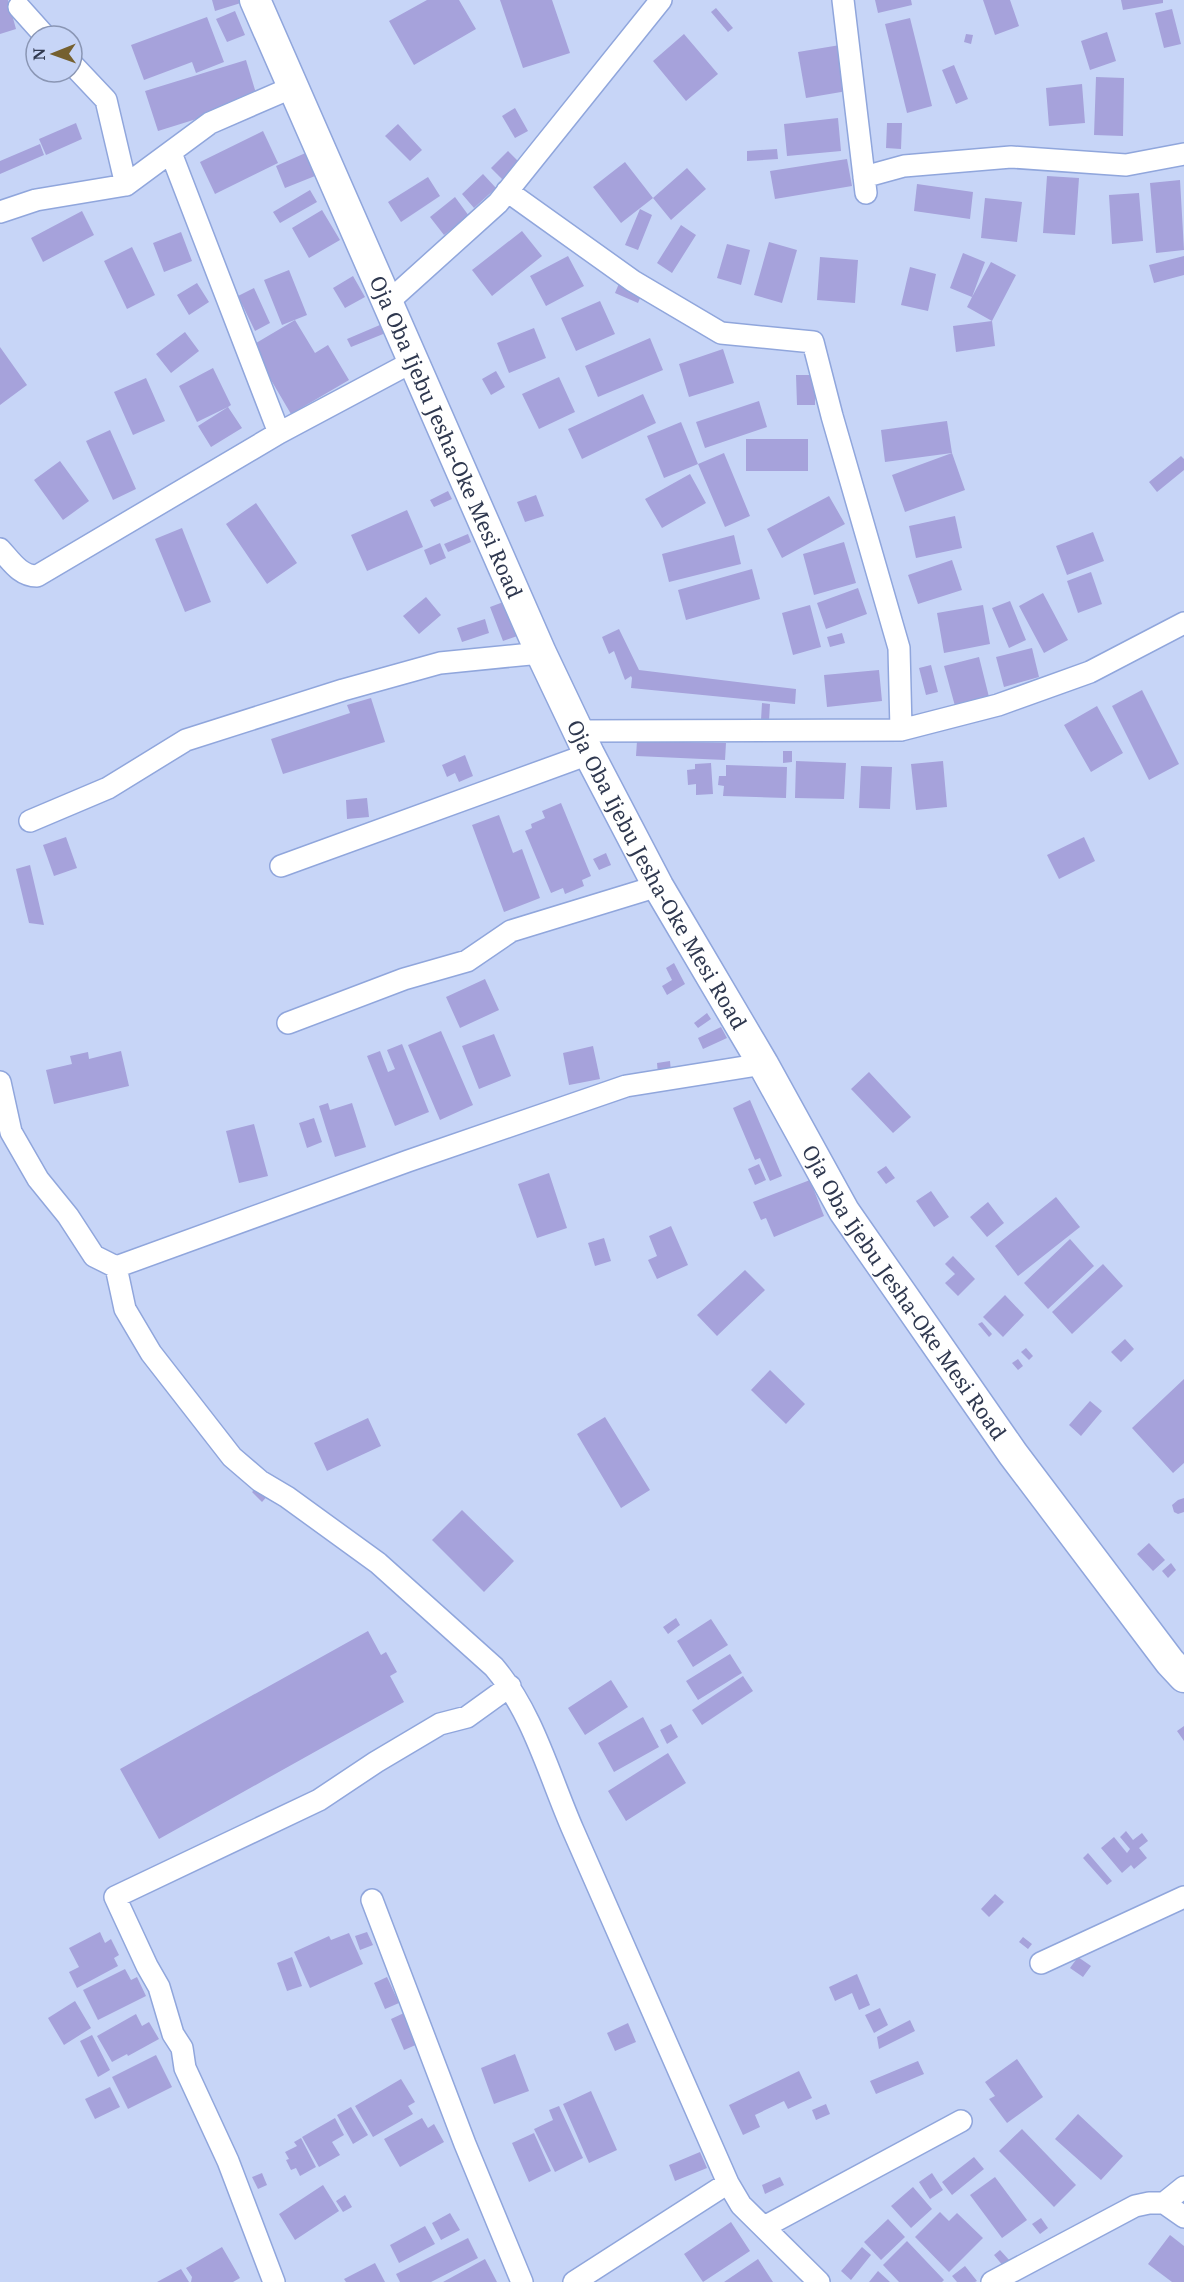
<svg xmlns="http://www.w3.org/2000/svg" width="1184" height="2282" font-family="'Noto Serif',serif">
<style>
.building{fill:#a6a2db}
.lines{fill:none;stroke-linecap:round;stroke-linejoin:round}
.street-casing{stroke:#90a6dc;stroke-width:24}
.secondary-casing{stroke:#90a6dc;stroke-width:33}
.street{stroke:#fff;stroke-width:21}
.secondary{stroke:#fff;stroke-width:30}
.labels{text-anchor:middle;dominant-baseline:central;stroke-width:6;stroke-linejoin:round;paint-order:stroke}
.street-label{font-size:21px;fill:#2f384f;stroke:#c7d5f7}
</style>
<rect width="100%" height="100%" fill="#c7d5f7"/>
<path class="building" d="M0,0h8l8,29 -16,5z
M212,0h32v2l-29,9z
M427,0h32l17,29 -62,36 -25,-44z
M500,0h52l18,53 -47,15z
M875,0h36l1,5 -34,8z
M983,0h27l9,26 -24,9z
M1121,0h42v3l-40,7z
M716,8l17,20 -5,4 -17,-20z
M1172,9l9,35 -17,4 -9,-35z
M235,11l10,24 -18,7 -11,-23z
M207,17l17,45 -28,11 -4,-11 -48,18 -13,-35z
M910,18l22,88 -25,7 -22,-89z
M1107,32l9,29 -26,9 -9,-29z
M684,34l34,40 -32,27 -33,-40z
M966,34l7,1 -2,9 -7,-2z
M840,45l7,46 -41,7 -8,-46z
M246,60l12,40 -100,31 -13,-40z
M954,65l14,34 -12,5 -14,-34z
M1096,77l28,1 -1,58 -29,-1z
M1082,84l3,39 -36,3 -3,-38z
M515,108l13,23 -13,7 -13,-22z
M838,118l3,33 -54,5 -3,-32z
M76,123l6,16 -36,16 -7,-16z
M887,123h15l-1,26 -15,-1z
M398,124l24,26 -12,11 -25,-25z
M263,131l15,32 -63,31 -15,-32z
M40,144l4,11 -44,19v-13z
M777,149l1,10 -31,2v-10z
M310,151l10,23 -35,14 -9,-22z
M508,151l14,14 -17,17 -14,-14z
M847,159l5,27 -77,13 -5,-28z
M625,162l28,36 -32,25 -28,-36z
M687,168l19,21 -35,31 -18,-22z
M483,174l13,14 -22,20 -12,-14z
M1047,176l32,2 -4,57 -32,-2z
M428,177l12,19 -39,26 -13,-20z
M1180,180l4,70 -28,3 -6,-70z
M917,184l56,8 -3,27 -56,-8z
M310,190l7,12 -37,21 -7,-11z
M1139,193l4,48 -31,3 -3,-49z
M455,197l14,19 -25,19 -14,-18z
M985,198l37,4 -5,40 -36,-4z
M640,209l12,6 -14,35 -13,-5z
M322,210l18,30 -31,18 -17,-30z
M82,211l12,24 -51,27 -12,-24z
M681,225l15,10 -24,38 -15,-10z
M522,231l20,25 -50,40 -20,-26z
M181,232l11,29 -28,11 -11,-29z
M769,242l28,8 -15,53 -28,-8z
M727,244l23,6 -9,35 -24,-7z
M132,247l23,48 -28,14 -23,-48z
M963,253l22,9 -13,35 19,-35 25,13 -24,46 -25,-14 5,-10 -22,-9z
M568,256l16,30 -38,20 -16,-30z
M1184,256v19l-30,8 -5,-18z
M820,257l38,3 -3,43 -38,-3z
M910,267l26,7 -8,37 -27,-6z
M289,270l18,45 -25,10 -18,-45z
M353,276l12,21 -20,11 -12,-20z
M620,281l23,10 -5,12 -23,-10z
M197,283l12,19 -20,13 -12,-20z
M254,288l16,35 -15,8 -17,-35z
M600,301l15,33 -39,17 -15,-33z
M394,319l4,9 -47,19 -4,-8z
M295,320l20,33 13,-8 21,35 -58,34 -40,-68z
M992,321l3,25 -39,6 -3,-26z
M534,328l12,30 -37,15 -12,-30z
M185,332l14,19 -28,22 -15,-19z
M650,338l13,32 -65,27 -13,-31z
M0,347l27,38 -27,20z
M723,349l11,34 -45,14 -10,-33z
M213,368l18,37 -3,2 14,21 -31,19 -13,-21 30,-19 -31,15 -18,-36z
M496,371l9,16 -14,8 -9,-16z
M796,375h19v30h-18z
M559,377l16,35 -36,17 -17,-35z
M146,378l19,43 -32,14 -19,-43z
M643,394l13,29 -74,36 -14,-30z
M759,401l8,26 -62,21 -9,-26z
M947,421l5,32 13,37 -60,22 -13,-37 60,-22 -67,9 -4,-32z
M681,422l17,42 -34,14 -17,-42z
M110,430l26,59 -23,11 -27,-59z
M746,439h62v32h-62z
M724,453l26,63 -25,11 -27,-63z
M1181,456l3,3v11l-27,22 -8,-10z
M60,461l29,40 -26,19 -29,-40z
M690,474l16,29 -44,25 -17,-29z
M448,491l4,8 -18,8 -4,-7z
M536,495l8,21 -19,6 -8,-20z
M829,496l16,28 -63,34 -15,-29z
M256,503l41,60 -30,21 -41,-60z
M407,510l16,37 -56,24 -16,-36z
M955,516l7,32 -46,10 -7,-32z
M182,528l29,74 -26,10 -30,-73z
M1093,532l11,29 -37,14 -11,-29z
M468,534l3,8 -23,10 -4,-8z
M734,535l7,29 -72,18 -7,-28z
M844,542l12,41 -42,12 -11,-41z
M440,543l6,15 -16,7 -6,-15z
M952,560l10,30 -44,14 -10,-29z
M752,569l8,30 -74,21 -8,-30z
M1091,572l11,32 -24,9 -11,-32z
M858,588l9,26 -41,15 -9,-26z
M1043,593l25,47 -24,13 -25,-47z
M426,597l15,18 -22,19 -16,-18z
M511,599l12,35 -20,7 -13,-34z
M1010,601l16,39 -17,8 -17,-40z
M810,605l11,42 -28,8 -11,-42z
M983,605l7,39 -46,9 -7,-40z
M485,619l4,14 -27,9 -5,-14z
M619,629l20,41 157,19 -1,15 -164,-16 1,-10 -1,-2 -6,4 -11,-29 -5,3 -7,-17z
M842,633l3,10 -15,4 -3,-10z
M1032,648l7,29 -35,10 -8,-30z
M979,657l10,40 -34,9 -11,-40z
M931,665l7,27 -12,3 -7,-27z
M879,670l3,31 -55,6 -3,-32z
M1142,690l37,74 -30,16 -37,-74z
M371,698l14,44 -102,32 -12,-35 79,-26 -3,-8z
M762,703l8,1 -1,17 -8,-1z
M1097,706l26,47 -32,19 -27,-47z
M637,741l89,2 -1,17 -89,-4z
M783,751h9v11l-9,1z
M465,755l8,21 -14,6 -4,-9 -8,4 -5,-12z
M796,761l50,2 -2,36 -49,-1z
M943,761l4,46 -31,3 -5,-46z
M711,763l2,31 -17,1v-11l-8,1 -1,-15 8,-1v-5z
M726,765l61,2 -1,31 -63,-2 1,-10 -6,-1 1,-9h7z
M861,766l31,1 -2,42 -31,-1z
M367,798l2,19 -22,2 -1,-19z
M561,803l30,73 -9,4 2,6 -19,8 -2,-6 -12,5 -26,-62 7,-3 -1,-4 14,-6 -3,-7z
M499,815l14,38 9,-4 18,49 -36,14 -32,-87z
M66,837l11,31 -23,8 -11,-31z
M1084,837l11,24 -36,18 -12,-24z
M606,853l5,12 -12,5 -6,-11z
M30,865l14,60 -15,-2 -13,-54z
M674,963l11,21 -18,11 -5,-9 10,-6 -6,-12z
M485,979l14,31 -39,18 -14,-31z
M707,1013l4,6 -13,9 -4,-5z
M721,1027l6,11 -24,11 -5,-11z
M441,1031l32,74 -33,15 -32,-75z
M494,1034l17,42 -32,13 -17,-43z
M402,1044l27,68 -34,14 -28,-70 13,-5 8,21 7,-3 -8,-19z
M593,1046l7,33 -31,6 -6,-32z
M121,1051l8,35 -75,18 -8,-34 26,-6 -2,-8 18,-4 1,7z
M670,1061l1,11 -13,2 -1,-11z
M869,1072l42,45 -18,16 -42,-44z
M750,1100l32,76 -12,5 -10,-23 -5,2 -22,-52z
M328,1103l2,7 22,-7 14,44 -31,10 -16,-51z
M314,1118l8,24 -15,6 -8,-25z
M254,1124l14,52 -29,7 -13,-52z
M759,1164l7,16 -11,5 -7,-16z
M886,1166l9,12 -9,6 -9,-12z
M549,1173l18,55 -30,10 -19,-54z
M810,1180l14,36 -50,21 -8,-19 -5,2 -8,-18z
M931,1191l18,26 -15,10 -18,-26z
M1056,1197l24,30 -62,49 -23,-30z
M988,1202l16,21 -17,14 -17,-20z
M671,1226l17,39 -31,14 -9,-19 9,-4 -8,-20z
M604,1238l7,23 -16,5 -7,-23z
M1070,1239l24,27 -46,43 -24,-26z
M953,1256l22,23 -17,17 -13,-13 10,-9 -10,-10z
M1103,1264l20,22 -51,48 -20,-22z
M745,1270l20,20 -48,46 -20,-21z
M1005,1295l19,20 -21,22 -20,-20z
M982,1322l10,12 -3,3 -11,-13z
M1125,1339l9,10 -13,13 -10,-10z
M1026,1348l7,8 -4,4 -8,-8z
M1018,1359l5,7 -5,4 -6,-7z
M770,1370l35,34 -19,20 -35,-34z
M1184,1379v84l-11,10 -41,-45z
M1090,1401l12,10 -21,25 -12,-11z
M605,1417l45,73 -29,18 -44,-74z
M368,1418l13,28 -54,25 -13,-28z
M261,1484l9,9 -8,9 -10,-10z
M1184,1498v14l-6,2 -4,-2 -2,-7 6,-5z
M462,1510l52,51 -30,31 -52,-52z
M1149,1543l16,17 -12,11 -16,-17z
M1171,1563l5,7 -8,8 -6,-7z
M676,1618l4,7 -12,9 -5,-7z
M711,1619l17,26 -35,22 -16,-26z
M368,1631l13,24 5,-3 11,20 -7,4 14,26 -245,137 -39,-70z
M730,1654l12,19 -44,27 -12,-19z
M743,1676l10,15 -51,34 -10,-15z
M611,1680l17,27 -43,28 -17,-27z
M643,1717l16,30 -45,25 -16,-29z
M671,1724l7,13 -11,7 -7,-14z
M1184,1726v15l-7,-10z
M668,1753l18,30 -60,38 -18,-30z
M1126,1831l7,9 9,-7 6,8 -9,7 8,10 -13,11 -3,-4 -9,8 -21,-25 13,-11 13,16 3,-4 -10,-12z
M1088,1853l24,28 -5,4 -24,-27z
M995,1894l9,8 -15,15 -8,-8z
M100,1932l5,11 6,-4 8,16 -5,3 4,8 -41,22 -8,-16 10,-5 -10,-19z
M367,1932l6,13 -13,5 -5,-14z
M349,1933l14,31 -53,24 -16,-36 35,-16 2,4z
M1023,1937l9,7 -4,5 -9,-7z
M292,1957l10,29 -15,5 -10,-28z
M1078,1957l13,9 -8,11 -13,-9z
M125,1969l6,11 6,-3 9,19 -48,24 -15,-30z
M857,1974l13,31 -11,5 -7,-17 -17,8 -6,-14z
M387,1977l12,26 -14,6 -11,-26z
M75,2001l16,27 -27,17 -16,-27z
M880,2008l8,17 -14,8 -9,-18z
M404,2013l14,31 -14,6 -13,-31z
M136,2014l6,12 7,-4 10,17 -31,17 -1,-2 -15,8 -15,-26z
M910,2020l5,11 -36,18 -2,-12z
M628,2023l8,19 -21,9 -8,-18z
M92,2035l18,35 -12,7 -18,-36z
M515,2054l14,37 -35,13 -13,-36z
M156,2055l16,32 -44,22 -16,-32z
M1017,2059l26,38 -36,26 -18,-24 6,-3 -10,-14z
M918,2061l6,13 -48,20 -6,-13z
M799,2071l13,27 -24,11 -4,-8 -29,14 5,12 -17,8 -14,-30z
M401,2079l14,23 -7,4 5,8 -40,23 -18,-31z
M110,2087l10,20 -25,12 -10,-20z
M591,2091l26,59 -28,13 -26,-59z
M826,2104l4,10 -14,6 -4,-10z
M559,2106l24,52 -28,14 -21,-43 19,-9 -4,-10z
M351,2107l17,28 -15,9 -16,-29z
M1078,2114l45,42 -22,24 -46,-41z
M335,2118l9,17 -12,7 8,13 -21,12 -17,-30z
M422,2118l6,10 6,-4 10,18 -44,25 -16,-28z
M1022,2129l54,56 -22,22 -55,-56z
M534,2133l17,38 -22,11 -17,-39z
M301,2138l15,29 -16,9 -4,-8 -5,2 -5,-10 3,-1 -4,-7 12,-6 -3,-4z
M700,2152l7,16 -32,13 -6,-16z
M974,2157l10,12 -32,26 -10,-13z
M262,2173l5,12 -9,4 -6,-12z
M932,2173l11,17 -13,9 -11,-17z
M780,2177l4,8 -19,9 -3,-9z
M995,2177l32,43 -25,18 -32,-43z
M323,2185l16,26 -44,29 -16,-26z
M913,2187l19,22 -21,19 -20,-22z
M345,2195l7,12 -9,5 -7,-11z
M940,2212l9,9 8,-8 26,25 -34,34 -34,-35z
M450,2213l10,17 -19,10 -9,-17z
M1041,2218l7,10 -8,6 -8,-10z
M888,2219l17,18 -24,23 -17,-18z
M731,2222l19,29 -47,31 -19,-28z
M425,2226l10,18 -36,19 -9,-18z
M1170,2235l14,11v36h-12l-24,-18z
M468,2238l10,20 -47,24h-31l-4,-8z
M907,2241l37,39 -2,2h-43l-16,-17z
M222,2247l18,31 -7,4h-42l1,-5 -6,-9z
M862,2247l9,8 -20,25 -10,-9z
M1000,2250l10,11 -6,6 -10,-12z
M485,2259l12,23h-54z
M758,2259l15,23h-49z
M375,2263l10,19h-39l-2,-3z
M965,2266l12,15 -2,1h-18l-5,-6z
M181,2269l8,13h-32z
M878,2271l12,11h-21z"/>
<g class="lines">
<defs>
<path id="street" d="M843,0l23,193
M19,7l26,29
M72,64l34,36 20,85
M171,153l108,280
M864,177l40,-11 107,-9 115,8 58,-11
M507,191l126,90 88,52 92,9 19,74 67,232 2,82
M0,212l36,-12 90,-15 84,-62 83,-36
M387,303l111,-100 163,-203
M0,549c11,12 20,27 37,27l242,-143 135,-72
M579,731l322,-1 97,-25 92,-33 94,-49
M30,821l78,-33 78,-48 157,-50 97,-27 101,-10
M281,866l308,-112
M288,1023l116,-44 63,-18 44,-30 147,-45
M0,1082l11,50 27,47 30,37 26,40 22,11 292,-106 218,-75 137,-22
M116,1267l9,42 26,44 81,104 28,24 27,16 91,66 116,104c39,46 55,108 79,163 51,117 103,235 155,353
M372,1900l93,244 57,138
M1041,1963l143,-66
M1164,2203l20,14
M764,2227l197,-106
M274,2282l-46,-121 -43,-93 -3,-20 -9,-14 -14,-47 -12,-21 -32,-69 204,-97 57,-38 64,-38 27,-7 43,-31
M574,2282l154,-99 13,22 78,77
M992,2282l143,-76 14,-3h15l20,-16"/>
<g id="secondary">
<path id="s1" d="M255,0l286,653 48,101 69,132 105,178 81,147 169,243 157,208 14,15"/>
</g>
</defs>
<use href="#street" class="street-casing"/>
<use href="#secondary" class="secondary-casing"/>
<use href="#street" class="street"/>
<use href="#secondary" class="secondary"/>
</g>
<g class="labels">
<g class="street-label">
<text stroke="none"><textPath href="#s1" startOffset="477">Oja Oba Ijebu Jesha-Oke Mesi Road</textPath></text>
<text stroke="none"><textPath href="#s1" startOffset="963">Oja Oba Ijebu Jesha-Oke Mesi Road</textPath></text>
<text stroke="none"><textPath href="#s1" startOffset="1449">Oja Oba Ijebu Jesha-Oke Mesi Road</textPath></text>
</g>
</g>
<g transform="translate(54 54) rotate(269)"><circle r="28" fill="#c7d5f7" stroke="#8a96b4" stroke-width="1.5"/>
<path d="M0-4.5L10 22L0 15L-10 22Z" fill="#75602f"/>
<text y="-9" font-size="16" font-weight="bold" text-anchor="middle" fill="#2f384f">N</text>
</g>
</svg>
